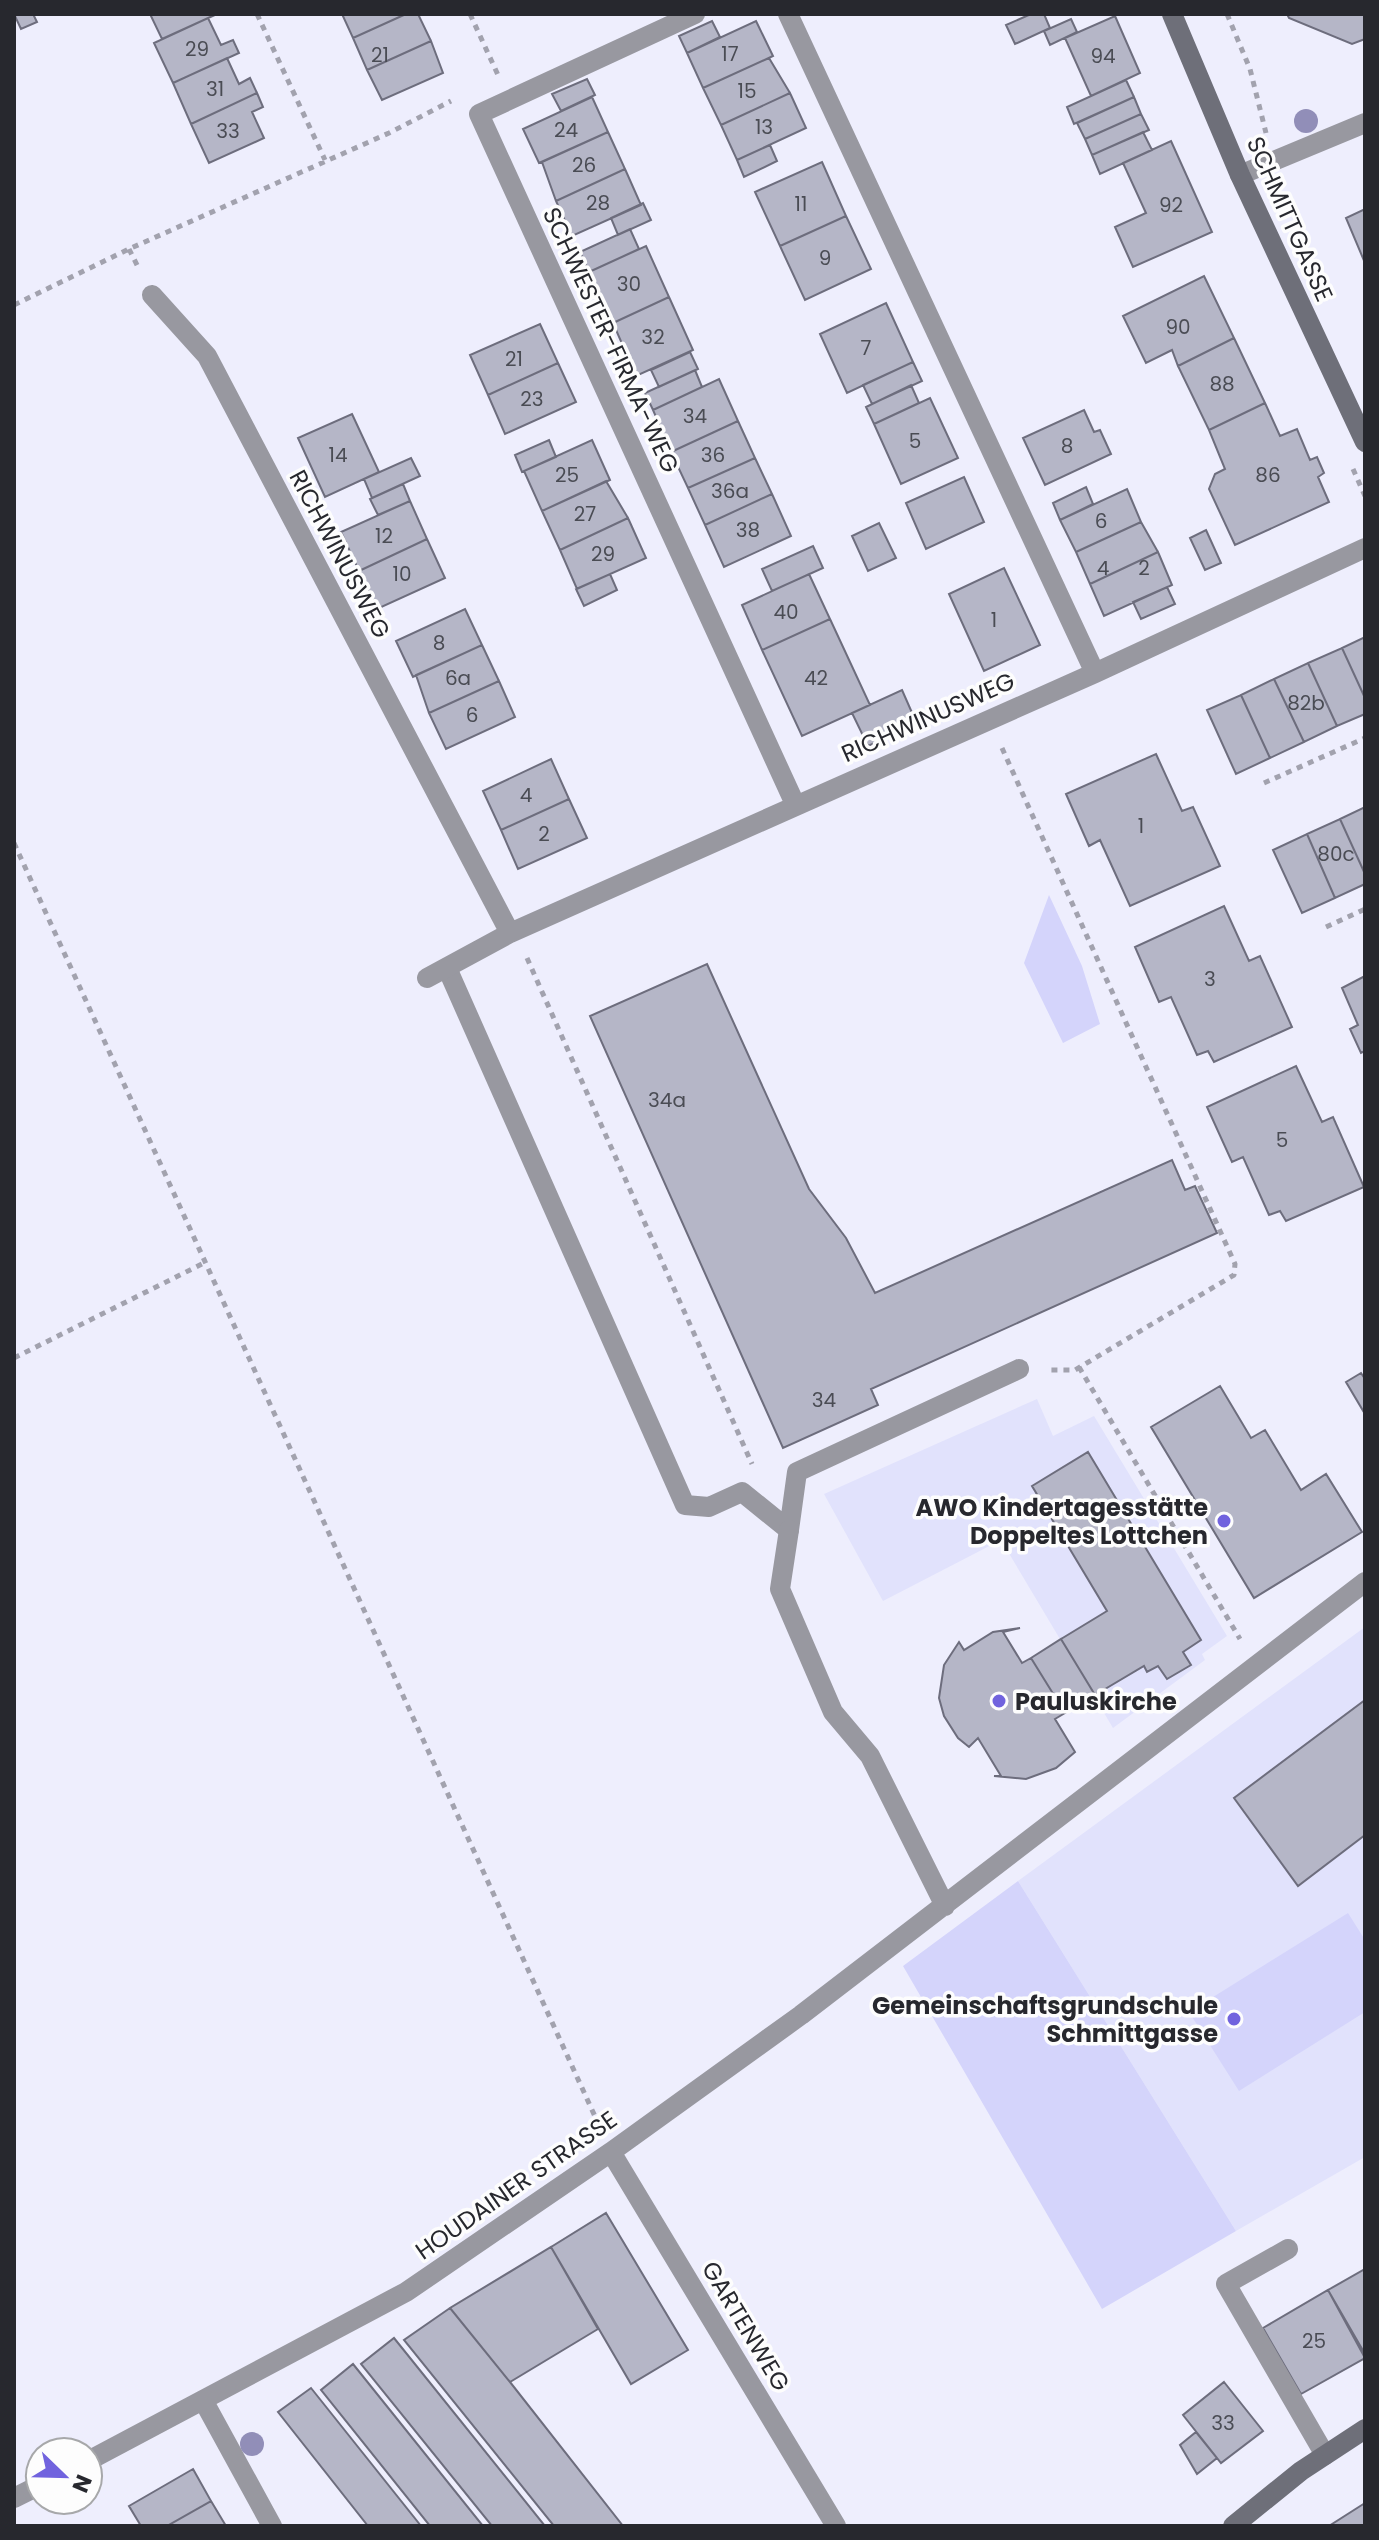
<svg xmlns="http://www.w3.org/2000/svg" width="1379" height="2540" font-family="Poppins,sans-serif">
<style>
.built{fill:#e1e2fc}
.green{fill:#d4d4fb}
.building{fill:#b5b6c7;stroke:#6d6d7d;stroke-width:2}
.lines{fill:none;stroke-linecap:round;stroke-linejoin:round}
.path{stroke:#a2a2ae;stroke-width:5;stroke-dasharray:6 6;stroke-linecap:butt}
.lane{stroke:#9898a0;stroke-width:20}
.street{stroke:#9898a0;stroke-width:20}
.secondary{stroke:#6e6f79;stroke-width:20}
.tree{fill:#918eb8}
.poi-dot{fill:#7163de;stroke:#fdfdfd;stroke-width:3}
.labels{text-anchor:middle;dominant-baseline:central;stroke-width:7;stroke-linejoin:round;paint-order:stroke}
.number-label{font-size:20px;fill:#4a4c54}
.street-label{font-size:24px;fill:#27282e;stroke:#fdfdfd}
.poi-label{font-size:24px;font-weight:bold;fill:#27282e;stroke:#fdfdfd;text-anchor:end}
</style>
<rect width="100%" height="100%" fill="#eeeefd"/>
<path class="built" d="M1037,1399l16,37 41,-20 133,220 -25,18 3,6 -92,68 -112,-188 -118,61 -59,-107z
M1365,1627v530l-129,74 -218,-350z"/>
<path class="green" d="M1049,895l33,71 18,58 -37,19 -39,-80z
M1018,1881l218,350 -134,78 -199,-343z
M1348,1913l17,27v72l-126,79 -50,-79z"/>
<path class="building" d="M14,14h19l4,8 -16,7z
M150,14h67l-55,25z
M342,14h64l-53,24z
M406,14h12l13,27 -64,29 -14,-32z
M1031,14h13l6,14 -35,16 -9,-19z
M1287,14h78v25l-13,5 -63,-26z
M1115,16l25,57 -49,23 -26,-58z
M208,18l13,27 12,-5 6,13 -66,30 -19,-40z
M1071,19l6,13 -27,13 -6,-14z
M712,21l8,16 -33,16 -8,-17z
M756,21l17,35 -70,32 -16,-35z
M431,41l12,32 -61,27 -15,-30z
M227,58l12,26 11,-6 7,15 -66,31 -18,-41z
M769,58l21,35 -69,32 -18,-37z
M587,79l8,16 -34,16 -9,-17z
M1126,80l8,17 -60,27 -7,-17z
M257,93l6,14 -11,5 12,26 -55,25 -18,-39z
M790,93l16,35 -69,32 -16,-35z
M592,97l16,35 -69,31 -16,-34z
M1134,97l7,17 -56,25 -8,-16z
M1141,114l8,16 -57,25 -7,-16z
M608,132l17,37 -69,32 -14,-39z
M1143,132l9,18 -52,24 -8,-19z
M1171,141l41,91 -79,35 -18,-40 31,-14 -23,-50z
M770,145l7,16 -33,16 -7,-17z
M822,162l24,54 -66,30 -25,-54z
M625,169l16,36 -69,31 -16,-35z
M643,203l8,17 -33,15 -7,-17z
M1365,209v54l-19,-45z
M846,216l25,53 -66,31 -25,-54z
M630,229l9,20 -50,23 -9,-20z
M646,246l23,51 -56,26 -24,-51z
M1204,276l30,62 -56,28 -6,-16 -26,13 -23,-47z
M669,297l24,53 -57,26 -23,-53z
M886,303l27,59 -66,31 -27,-59z
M540,324l18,39 -70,32 -18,-40z
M1234,338l31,65 -56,27 -31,-64z
M690,352l8,17 -39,18 -8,-17z
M913,362l9,19 -50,23 -9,-19z
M558,363l18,39 -71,32 -17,-39z
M695,370l7,17 -49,23 -8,-17z
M719,379l19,42 -67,31 -18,-42z
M911,385l8,18 -45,21 -8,-17z
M930,398l28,60 -57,26 -27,-60z
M1265,403l15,33 17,-7 13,31 7,-3 7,16 -6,4 11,25 -94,43 -26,-56 6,-15 10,-5 -16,-39z
M1084,410l10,22 6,-2 11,24 -66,31 -22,-47z
M352,414l27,58 -54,25 -27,-59z
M738,421l17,37 -67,30 -17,-36z
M549,440l7,17 -34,15 -7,-17z
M592,440l18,40 -68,31 -18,-40z
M411,458l9,18 -48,22 -8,-19z
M755,458l17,36 -67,31 -17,-37z
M964,477l20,45 -58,27 -20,-46z
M606,481l22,37 -68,32 -18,-39z
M403,484l7,17 -32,14 -8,-16z
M1086,487l7,17 -33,16 -7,-17z
M1127,489l14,33 -65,30 -16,-32z
M772,494l19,42 -67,31 -19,-42z
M410,501l17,38 -68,32 -18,-39z
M628,518l18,40 -69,31 -17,-39z
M1141,522l17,30 -68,32 -14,-32z
M879,523l17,35 -28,13 -16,-35z
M1206,530l15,33 -16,7 -15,-32z
M427,539l18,39 -68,31 -18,-38z
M813,546l10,22 -51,23 -10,-22z
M1158,552l14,33 -68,31 -14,-32z
M1004,568l36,77 -56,26 -35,-77z
M610,574l7,16 -33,16 -8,-17z
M809,574l21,45 -68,31 -20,-45z
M1167,587l8,17 -34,15 -8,-17z
M465,609l17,36 -69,32 -17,-36z
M830,619l40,86 -68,31 -40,-86z
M1365,637v61l-23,-50z
M482,645l17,36 -70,32 -13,-38z
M1342,648l23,50v16l-28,12 -29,-63z
M1308,663l29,63 -33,16 -30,-63z
M1274,679l30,63 -34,16 -29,-63z
M499,681l16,36 -69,32 -17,-36z
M902,690l15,34 -49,22 -16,-33z
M1241,695l29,63 -34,16 -29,-64z
M1156,754l26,57 11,-4 27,59 -90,40 -30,-66 -11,6 -23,-52z
M551,759l18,40 -68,31 -18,-39z
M569,799l18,39 -69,31 -17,-39z
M1365,807v67l-25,-55z
M1340,819l25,55v10l-30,14 -28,-64z
M1307,834l28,64 -33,15 -29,-63z
M1224,906l25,55 11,-5 32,71 -78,35 -6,-11 -11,4 -26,-58 -12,5 -24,-55z
M707,964l102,225 37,49 29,55 297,-133 13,30 10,-4 22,47 -346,156 7,16 -95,43 -193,-432z
M1365,976v75l-4,2 -11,-24 8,-4 -16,-37z
M1296,1066l26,56 11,-5 31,70 -78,34 -6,-10 -11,4 -26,-58 -11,5 -25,-55z
M1361,1373l4,6v35l-19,-32z
M1220,1386l31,52 14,-8 36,60 25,-16 36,58 -108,66 -103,-171z
M1088,1452l113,188 -18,12 8,13 -24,14 -9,-13 -11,6 -3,-6 -49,29 -34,-56 46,-28 -75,-125z
M1020,1628l-17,4 19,31 9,-5 34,55 -10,6 20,33 -19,16 -30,11 -32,-3h7l-23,-38 -9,9 -11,-9 -14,-22 -5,-18 5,-33 15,-23 5,8 29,-18z
M1061,1639l34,56 -30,18 -34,-55z
M1365,1700v135l-67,51 -64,-88z
M606,2213l82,137 -57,34 -80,-137z
M551,2247l47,82 -88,53 -60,-74z
M1365,2269v85l-37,-64z
M1328,2290l37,68 -64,36 -38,-66z
M450,2308l60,74 113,144h-69l-150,-186z
M394,2338l151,188h-53l-131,-162z
M353,2364l130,162h-53l-109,-136z
M1224,2382l39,49 -42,32 -38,-48z
M311,2388l110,138h-53l-90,-114z
M1196,2432l21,26 -20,16 -17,-29z
M193,2469l18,32 -44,25h-26l-12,-20z
M211,2501l15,25h-59z
M1365,2503v23h-36z"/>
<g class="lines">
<path class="path" d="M257,14l68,146
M470,14l28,61
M1227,14l23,55 16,64
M129,249l10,20
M14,305l115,-56 260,-116 62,-32
M1353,469l12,27
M1002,748l233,516 -1,11 -159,95h-27
M1264,783l101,-45
M14,843l584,1280
M1326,927l39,-18
M527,958l225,506
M14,1358l192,-96
M1079,1367l161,272"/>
<path class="lane" d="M447,968l238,537 24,2 33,-15 47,38
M789,1530l8,-58 222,-103
M1288,2249l-62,35 99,171"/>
<path class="street" d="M695,14l-216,100 316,690
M788,14l307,659
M1240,175l125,-52
M152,295l55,61 303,577
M427,978l83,-45 585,-260 270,-125
M789,1530l-9,59 53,123 37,44 75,150
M611,2152l225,374
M203,2400l69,126
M88,2461l318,-169 205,-140 190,-137 564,-433
M14,2498l26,-13"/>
<path class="secondary" d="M1172,14l68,161 125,267
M1233,2526l68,-55 64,-42"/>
</g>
<g class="tree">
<circle cx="1306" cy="121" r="12"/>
<circle cx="252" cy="2444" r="12"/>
</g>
<g class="poi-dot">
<circle cx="1224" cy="1521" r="8"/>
<circle cx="999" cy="1701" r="8"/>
<circle cx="1234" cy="2019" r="8"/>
</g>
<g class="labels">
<g class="number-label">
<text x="197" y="49">29</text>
<text x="730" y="54">17</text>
<text x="380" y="55">21</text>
<text x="1103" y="56">94</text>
<text x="215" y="89">31</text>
<text x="747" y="91">15</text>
<text x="764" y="127">13</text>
<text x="566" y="130">24</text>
<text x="228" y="131">33</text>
<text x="584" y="165">26</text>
<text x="598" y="203">28</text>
<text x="801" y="204">11</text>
<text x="1171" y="205">92</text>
<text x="825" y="258">9</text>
<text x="629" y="284">30</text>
<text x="1178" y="327">90</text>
<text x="653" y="337">32</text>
<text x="866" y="348">7</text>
<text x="514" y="359">21</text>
<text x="1222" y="384">88</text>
<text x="532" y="399">23</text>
<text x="695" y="416">34</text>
<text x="915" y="441">5</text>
<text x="1067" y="446">8</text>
<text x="338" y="455">14</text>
<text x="713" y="455">36</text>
<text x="567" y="475">25</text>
<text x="1268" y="475">86</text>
<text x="730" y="491">36a</text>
<text x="585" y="514">27</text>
<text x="1101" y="521">6</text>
<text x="748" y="530">38</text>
<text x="384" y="536">12</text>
<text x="603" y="554">29</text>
<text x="1103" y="568">4</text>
<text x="1144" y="568">2</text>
<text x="402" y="574">10</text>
<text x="786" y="612">40</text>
<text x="994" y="620">1</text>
<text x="439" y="643">8</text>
<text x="458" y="678">6a</text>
<text x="816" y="678">42</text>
<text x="1306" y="703">82b</text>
<text x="472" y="715">6</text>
<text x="526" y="795">4</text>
<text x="1141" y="826">1</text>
<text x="544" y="834">2</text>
<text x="1336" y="854">80c</text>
<text x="1210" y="979">3</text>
<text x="667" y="1100">34a</text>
<text x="1282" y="1140">5</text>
<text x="824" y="1400">34</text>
<text x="1314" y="2341">25</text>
<text x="1223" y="2423">33</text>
</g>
<g class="street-label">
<text transform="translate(1290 219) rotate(66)">SCHMITTGASSE</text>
<text transform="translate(611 340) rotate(65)">SCHWESTER-FIRMA-WEG</text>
<text transform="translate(340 554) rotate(62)">RICHWINUSWEG</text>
<text transform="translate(928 717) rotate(-24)">RICHWINUSWEG</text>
<text transform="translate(516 2185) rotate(-35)">HOUDAINER STRASSE</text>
<text transform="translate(746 2326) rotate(59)">GARTENWEG</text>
</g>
<g class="poi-label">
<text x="1208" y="1507">AWO Kindertagesstätte<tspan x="1208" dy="28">Doppeltes Lottchen</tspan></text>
<text x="1015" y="1701" text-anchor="start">Pauluskirche</text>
<text x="1218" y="2005">Gemeinschaftsgrundschule<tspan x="1218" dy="28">Schmittgasse</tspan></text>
</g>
</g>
<rect width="1379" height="2540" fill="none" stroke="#27282e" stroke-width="32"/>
<g transform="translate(64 2476) rotate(113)"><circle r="38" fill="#fdfdfd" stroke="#a7a8aa" stroke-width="2"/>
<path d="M0-6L14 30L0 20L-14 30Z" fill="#7163de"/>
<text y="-12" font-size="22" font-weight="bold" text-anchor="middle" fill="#27282e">N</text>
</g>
</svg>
